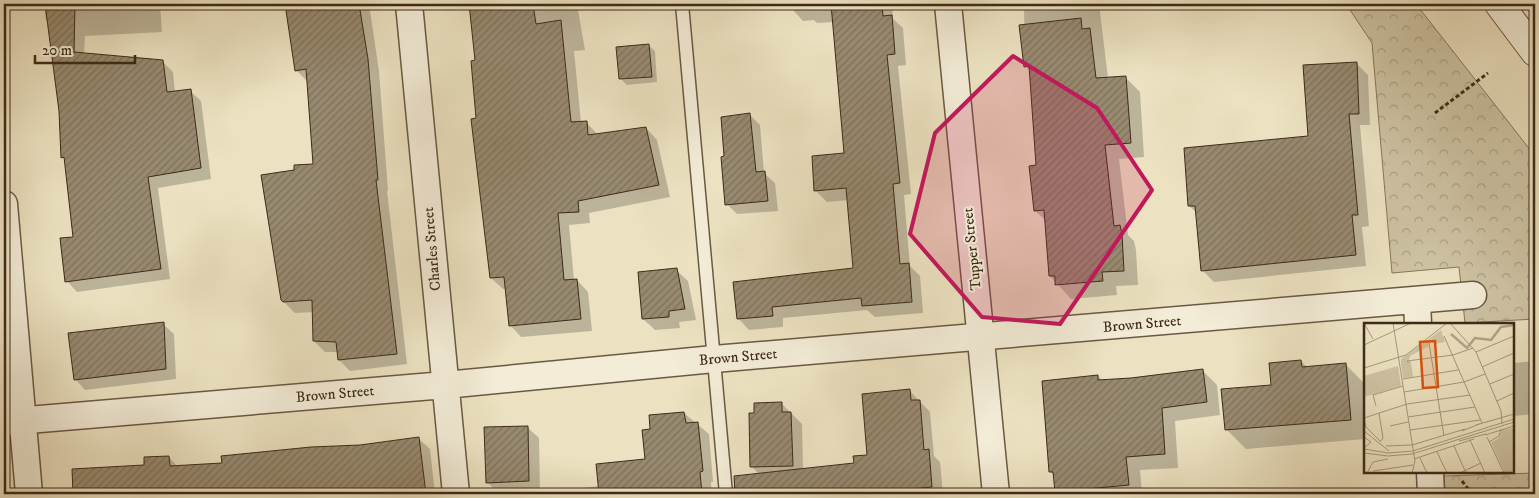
<svg xmlns="http://www.w3.org/2000/svg" width="1539" height="498" font-family="'IM FELL DW Pica',serif">
<style>
.park{fill:url(#park-crowns);stroke:#86775e}
.shadow{fill:#0003}
.building{fill:url(#building-hatch);stroke:#3e2b18}
.lines{fill:none;stroke-linecap:round;stroke-linejoin:round}
.service-casing{stroke:#6a5942;stroke-width:15}
.minor-casing{stroke:#6a5942;stroke-width:29}
.tertiary-casing{stroke:#6a5942;stroke-width:30}
.path{stroke:#3e2b18;stroke-width:3;stroke-dasharray:4 2.5;stroke-linecap:butt}
.service{stroke:#f3ecd7;stroke-width:12}
.minor{stroke:#f3ecd7;stroke-width:26}
.tertiary{stroke:#f3ecd7;stroke-width:28}
.marked{fill:#c2185b;fill-opacity:0.2;stroke:#c2185b;stroke-width:4;stroke-linejoin:round}
.labels{text-anchor:middle;dominant-baseline:central;stroke-width:4;stroke-linejoin:round;paint-order:stroke}
.street-label{font-size:15px;fill:#3e2b18;stroke:#f3ecd7}
.inset-river{fill:none;stroke:#b1a488;stroke-width:2.5}
.inset-road{fill:none;stroke:#a6997d;stroke-width:1}
.view{fill:#d7540d;fill-opacity:0.15;stroke:#d7540d;stroke-width:2.5}
.inset-edge{fill:none;stroke:#3e2b18;stroke-width:2.5}
</style>
<defs>
<pattern id="park-crowns" width="20" height="18" patternUnits="userSpaceOnUse" patternTransform="scale(1.25)"><rect width="20" height="18" fill="#cec3a4"/><path d="M2 6a3 3 0 1 1 6 0M12 15a3 3 0 1 1 6 0" fill="none" stroke="#a99f85"/></pattern>
<pattern id="building-hatch" width="6" height="6" patternUnits="userSpaceOnUse" patternTransform="scale(1.25)"><rect width="6" height="6" fill="#988a70"/><path d="M-1 1l2-2M0 6l6-6M5 7l2-2" fill="none" stroke="#7d715b"/></pattern>
</defs>
<rect width="100%" height="100%" fill="#ece2c1"/>
<filter id="stains"><feTurbulence type="fractalNoise" baseFrequency=".004" numOctaves="4"/><feColorMatrix values="0 0 0 0 .2 0 0 0 0 .09 0 0 0 0 .02 0 0 0 .5 -.17"/></filter>
<radialGradient id="worn" r=".72"><stop offset=".6" stop-color="#630" stop-opacity="0"/><stop offset="1" stop-color="#630" stop-opacity=".3"/></radialGradient>
<path class="park" d="M1346,4h70l119,152v163l-70,4 -6,-56 -67,6 -20,-230z
M1535,473v21h-90l-1,-18z"/>
<path class="shadow" d="M44,4h116l2,28 -77,4 -1,18 78,7 11,11 2,21 15,-2 11,10 10,78 -53,9 12,91 -93,13 -10,-11 7,-43 -8,-78 -3,-3 -4,-57 -10,-77 -3,-3z
M286,4h83l10,67 9,120h-1l20,173 -57,7 -11,-11 -1,-8h-13l-11,-11v-29l-19,1 -11,-11 11,-131 19,-6 -7,-84 -11,-11z
M470,4h107l8,46 -11,1 7,72 5,-1 12,13 48,-7 11,12 13,57 -81,16 1,10 -21,2 5,55h3l11,12 4,39 -71,6 -11,-12 -4,-36h-3l-12,-11 -13,-159 -1,-58z
M791,4h101l1,15 10,9 3,37 -8,1 13,128 -7,1 6,71 10,10 3,37 -48,4 -8,-7 -84,8v9l-34,3 -11,-12 116,-48 -6,-70 -21,2 -12,-12 31,-36 -12,-132 -17,1 -3,-3 -11,1 -11,-12z
M1024,4h75l9,74 17,-1 15,15 4,65 -25,2 9,76 6,6 2,9 2,35 -22,1 1,9 -46,4 -21,-23 -4,-55 -11,-10 3,-45 -7,-94 -6,-6z
M649,46l6,5 2,31 -30,3 -6,-6z
M1357,64l11,11 2,50h-10l9,101 -7,1 4,39 -152,16 -11,-11 -6,-58 -8,-7 120,-69z
M750,115l10,10 4,48 11,10 3,28 -41,3 -10,-10 -1,-47z
M676,270l12,11 8,39 -17,2 1,6 -25,2 -12,-11z
M163,324l11,10 2,45 -91,11 -10,-11z
M1301,361l7,7 38,-3 19,19v55l-119,10 -20,-20z
M1535,361v53l-22,2v-53z
M1203,371l14,14 3,30 -45,6 3,47 -38,2 2,24h-83l-3,-3 -1,-15 -4,-4 47,-96 5,5z
M909,390l21,22 4,44 6,6 3,32h-164l-2,-16h-14l-11,-11 3,-53 26,-11 21,21 1,46 52,-6 14,-8z
M684,413l25,21 4,48h-2l1,12h-213l-11,-11 39,-56 12,11 1,55 59,-7 48,-26 5,-30z
M418,438l12,11 5,45h-361l-1,-24 73,-4 23,-9 9,10 45,-3z"/>
<path class="building" d="M45,4h30l-1,48 89,8 4,32 24,-3 10,79 -53,9 13,92 -96,13 -5,-44 13,-1 -9,-80 -3,1 -2,-47z
M285,4h74l9,55 10,121h-2l21,174 -59,6 -2,-18 -23,-1 -1,-41 -29,2 -2,-2 -20,-125 33,-5v-5l19,-1 -7,-95 -11,2z
M469,4h64l3,20 25,-4 10,102 16,-1 1,14 58,-8 13,58 -81,16 1,11 -21,1 6,67 13,-1 4,40 -72,7 -5,-49 -14,1 -19,-159 5,-1 -5,-57 4,-1z
M831,4h51l1,12 9,-1 3,39 -8,1 13,128 -7,1 7,80 9,-1 3,39 -50,4 -1,-8 -89,9 1,9 -36,3 -4,-37 120,-14 -7,-80 -32,3 -2,-35 32,-3z
M1081,18l1,11 8,-1 6,50 30,-2 5,67 -26,2 9,81 6,-1 2,9 2,37 -22,1 1,9 -48,4v-9h-6l-5,-66 -10,1 -5,-45 7,-1 -7,-99 -5,1 -5,-42z
M649,44l3,33 -33,2 -3,-32z
M1357,62l2,52h-10l9,101h-6l4,40 -155,16 -6,-65h-7l-4,-58 124,-12 -5,-71z
M750,113l6,59 9,-1 3,30 -43,4 -4,-48 3,-1 -3,-39z
M677,268l8,41 -16,2v6l-27,2 -4,-47z
M164,322l2,47 -92,11 -6,-47z
M1301,360l1,7 44,-4 5,57 -126,10 -4,-41 50,-4 -2,-22z
M1203,369l4,33 -45,6 3,46 -39,3 3,28 -74,7 -2,-20h-4l-7,-91 56,-6v5l33,-2z
M910,389l1,11h9l4,50 5,-1 3,38 -74,7h-123l-1,-18 120,-13 -1,-7 14,-1 -5,-61z
M782,402v10h9l2,54 -43,1 -1,-54h5v-10z
M684,412l2,11 12,-1 5,49 -3,1 2,22h-103l-3,-30 49,-5 -3,-29 8,-1 -1,-14z
M528,426l1,55 -43,2 -2,-56z
M419,437l7,57h-353l-1,-25 72,-4v-8l25,-1 1,10 52,-3 -1,-7 90,-9 49,-2z"/>
<g class="lines">
<defs>
<path id="service" d="M682,4l44,490"/>
<path id="minor" d="M409,4l47,490
M948,4l48,490
M4,204l25,290
M1417,301l1,23
M4,422l441,-37 269,-26 759,-64
M1430,472l1,22"/>
<path id="tertiary" d="M1499,4l36,48"/>
</defs>
<use href="#service" class="service-casing"/>
<use href="#minor" class="minor-casing"/>
<use href="#tertiary" class="tertiary-casing"/>
<path class="path" d="M1435,113l53,-40
M1462,481l10,13"/>
<use href="#service" class="service"/>
<use href="#minor" class="minor"/>
<use href="#tertiary" class="tertiary"/>
</g>
<path class="marked" d="M1013,56l84,52 55,82 -92,134 -78,-7 -72,-83 25,-101z"/>
<g class="labels">
<g class="street-label">
<text transform="translate(432 249) rotate(-95)">Charles Street</text>
<text transform="translate(972 249) rotate(-96)">Tupper Street</text>
<text transform="translate(1142 324) rotate(-5)">Brown Street</text>
<text transform="translate(738 357) rotate(-5)">Brown Street</text>
<text transform="translate(335 394) rotate(-5)">Brown Street</text>
</g>
</g>
<g transform="translate(1364 323)">
<rect width="150" height="150" fill="#ece2c1"/>
<path d="M77,7l4,12 -10,2 -4,-5 -2,7 -19,10 -2,7 -7,1v-5zM34,43l3,20 -37,11v-21zM150,105v45h-9l-14,-30 8,-5 3,-8z" fill="#cec3a4"/>
<path d="M47,39l2,15 -10,1 -2,-14z" fill="#cec3a4"/>
<path d="M150,112v38h-3l-8,-24 4,-9z" fill="#cec3a4"/>
<path class="inset-river" d="M87,11l16,14 8,-10 16,2 10,-13 13,-2"/>
<path class="inset-road" d="M0,0l9,16M29,0l22,138 -3,12M86,0l26,29 25,59 1,13M80,13l38,87M65,20l15,93M0,22l47,-22M112,29l38,-16M46,39h-2l-1,-1 46,-6 20,-7M118,44l32,-14M0,45l42,-13 41,-32M39,56l55,-9M126,61l24,-10M40,69l60,-10 21,-8M133,78l17,-8M12,83l-3,-11 30,-9M15,90l4,25 -3,4M44,94l67,-10M0,95l43,-14 63,-9M0,95l2,9 14,14M112,102l38,-11M26,103l18,-4M46,107l70,-10M0,108l25,20M98,108l17,-7M121,112l29,-9M0,114l7,5 -7,6M123,114l17,36M106,117l15,33M95,118l27,-7M125,119l10,-6 2,-7M48,122l53,-16M22,123l26,-1M90,123l12,27M0,126l24,4 25,-2 101,-32M73,129l10,21M0,130l24,3 24,-2 102,-32M56,135l7,15M50,136l60,-20M9,148l40,-6M3,150l6,-11 15,-3M96,150l21,-10"/>
<path class="view" d="M71,18l3,46 -15,1 -3,-46z"/>
<rect width="150" height="150" class="inset-edge"/>
</g>
<rect width="1539" height="498" fill="none" stroke="#ece2c1" stroke-width="20"/>
<rect x="5" y="5" width="1529" height="488" fill="none" stroke="#3e2b18" stroke-width="2.5"/>
<rect x="10" y="10" width="1519" height="478" fill="none" stroke="#3e2b18"/>
<path d="M35 55v8h100v-8" fill="none" stroke="#3e2b18" stroke-width="2.5"/>
<text x="42" y="55" font-size="15" fill="#3e2b18" stroke="#f3ecd7" stroke-width="4" paint-order="stroke">20 m</text>
<rect width="100%" height="100%" filter="url(#stains)"/>
<rect width="100%" height="100%" fill="url(#worn)"/>
</svg>
